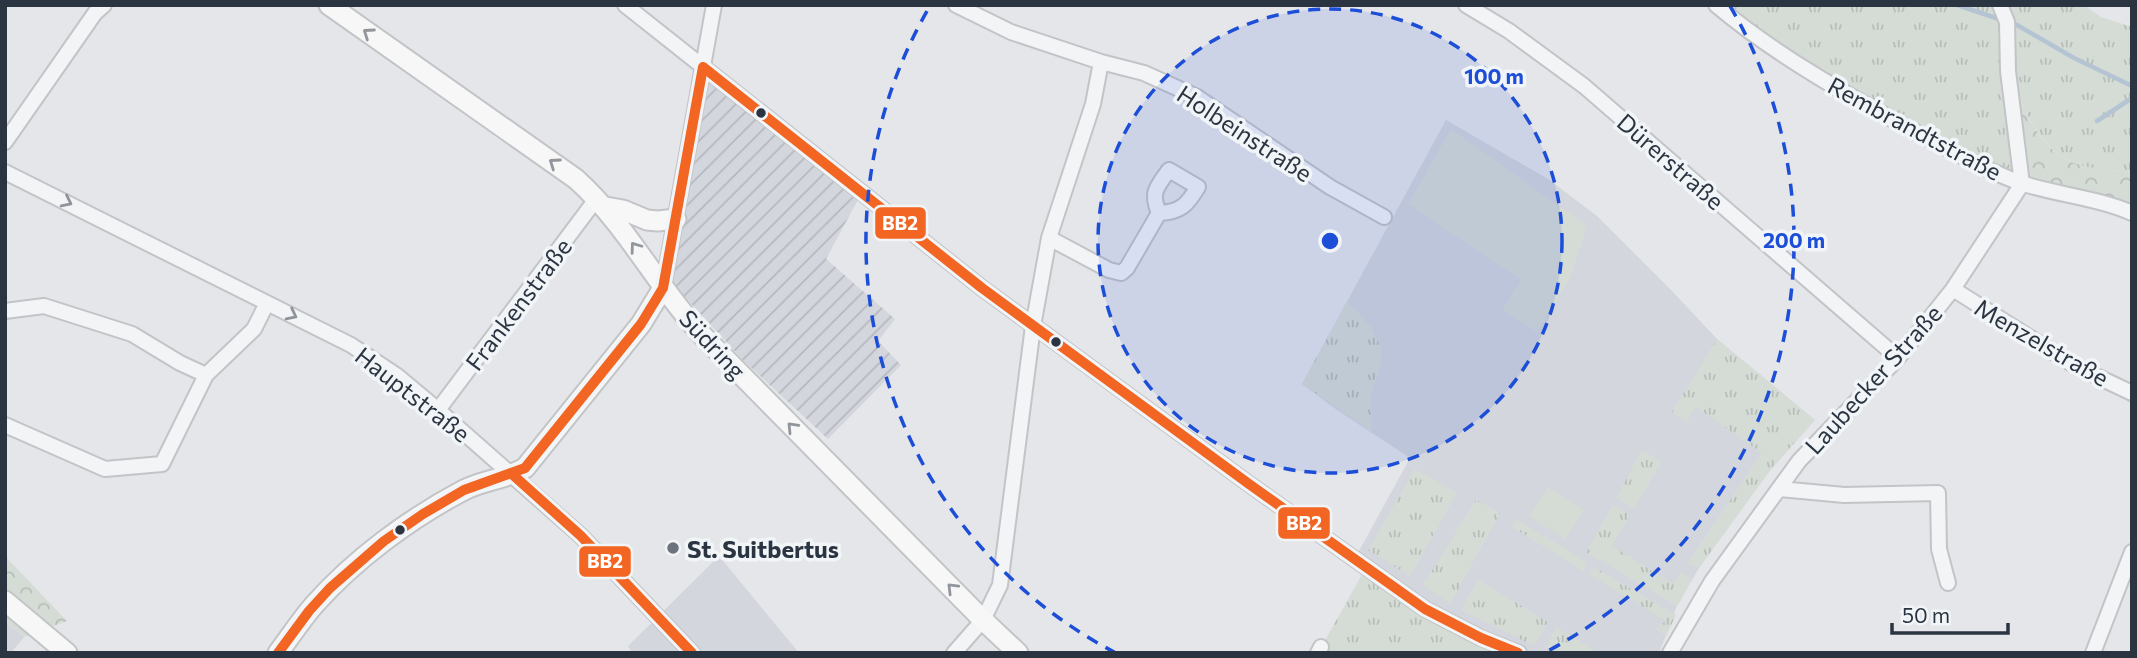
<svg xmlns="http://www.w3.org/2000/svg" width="2137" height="658" font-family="Commissioner,sans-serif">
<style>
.built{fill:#d3d6dc}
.industrial{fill:url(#industrial-furrows)}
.grass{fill:url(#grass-tufts)}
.forest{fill:url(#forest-crowns)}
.garden{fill:#d5dcd5}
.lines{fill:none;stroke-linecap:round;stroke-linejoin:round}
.stream{stroke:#b4c4d3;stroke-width:4.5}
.street-casing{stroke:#c2c4c7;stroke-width:18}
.secondary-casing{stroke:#c2c4c7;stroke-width:23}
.street{stroke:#f3f4f6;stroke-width:14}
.secondary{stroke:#f7f7f7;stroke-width:19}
.bus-1-casing{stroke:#f2f5f8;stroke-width:16}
.bus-1{stroke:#f26522;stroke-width:10}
.oneway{stroke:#91969c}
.oneway2{stroke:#8f949c}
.ring{fill:none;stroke:#1d4ed8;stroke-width:3.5;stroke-dasharray:12 9}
.bus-dot{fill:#2b3542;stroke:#f2f5f8;stroke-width:2.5}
.poi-dot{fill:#6c737c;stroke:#f2f5f8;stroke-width:2.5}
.labels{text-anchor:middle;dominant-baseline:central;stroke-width:7;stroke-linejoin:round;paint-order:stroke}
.street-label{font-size:24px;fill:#2b3542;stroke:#f2f5f8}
.poi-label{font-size:24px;font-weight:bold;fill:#2b3542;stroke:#f2f5f8;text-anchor:start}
.centre{fill:#1d4ed8;stroke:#f2f5f8;stroke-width:3.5}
.ring-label{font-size:21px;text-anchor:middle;font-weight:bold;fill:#1d4ed8;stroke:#f2f5f8;stroke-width:7;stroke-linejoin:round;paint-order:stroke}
.line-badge{stroke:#f2f5f8;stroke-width:2.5}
.badge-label{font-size:19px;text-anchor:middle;font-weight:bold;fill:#fff}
</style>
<defs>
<pattern id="industrial-furrows" width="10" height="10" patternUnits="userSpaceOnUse" patternTransform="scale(1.75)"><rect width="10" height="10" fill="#d3d6dc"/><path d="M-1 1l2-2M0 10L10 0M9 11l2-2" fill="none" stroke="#b5b8be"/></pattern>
<pattern id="grass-tufts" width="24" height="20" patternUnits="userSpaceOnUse" patternTransform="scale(1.75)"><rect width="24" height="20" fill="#d5dcd5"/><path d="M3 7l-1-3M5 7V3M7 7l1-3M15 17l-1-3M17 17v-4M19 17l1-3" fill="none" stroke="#b7bdb8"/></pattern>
<pattern id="forest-crowns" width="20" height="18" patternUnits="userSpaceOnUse" patternTransform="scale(1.75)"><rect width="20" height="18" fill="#d5dcd5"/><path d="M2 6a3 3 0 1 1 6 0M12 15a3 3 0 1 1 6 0" fill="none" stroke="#b7bdb8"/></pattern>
</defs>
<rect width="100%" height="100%" fill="#e4e6e9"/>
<path class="built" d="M1446,120l102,59 49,37 76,76 44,47 98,81 -44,49 -72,99 -22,38 -18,47h-140l-38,-15 -115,-71 -7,-16 51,-93 -73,-48 -35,-26z
M719,556l80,97h-167l-4,-7z
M5,622l19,15 -13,16h-6z"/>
<path class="industrial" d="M703,67l158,127 -35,65 69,60 -17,22 23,24 -73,74 -85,-79 -69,-75 -8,-12z"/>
<path class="grass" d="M1716,5h368l17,12 31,10v145c-15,-2 -30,-2 -44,-5 -48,-11 -61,-53 -79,-93l13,110 -167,-85z
M1347,301l24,26 10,20v17l-10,32 1,36 -70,-48z
M1717,339l98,81 -44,49 -72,99 -11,-5 74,-110 -66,-46 -10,16 -14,-11z
M1642,450l20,12 -28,46 -18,-10z
M1415,469l42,24 -47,83 -42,-26z
M1476,500l24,13 -50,91 -27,-19z
M1613,505l17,10 -18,31 61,38 8,-11 11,6 -15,27 -91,-54z
M1516,519l71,43 -4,9 -72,-45z
M1366,567l59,42 94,44h-201z
M1594,567l82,48 -10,21 -11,-7 11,-8 -76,-46z
M1478,580l70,42 -14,24 -73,-36z
M1556,627l42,26h-40l-12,-5z"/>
<path class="forest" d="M2008,71c18,41 31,86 80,96 14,3 29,3 44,5v41l-110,-29z
M5,556l62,65 -43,16 -19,-15z"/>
<path class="garden" d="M1451,129l136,97 -16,50 -34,56 -35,-22 19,-30 -113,-76z
M1548,487l36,23 -19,29 -36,-23z"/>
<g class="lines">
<path class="stream" d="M1957,5l60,20 57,33 58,28
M2097,121l35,-23"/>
<defs>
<path id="street" d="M625,5l357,283 267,196 176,125 56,29 38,15
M956,5l55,27 90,30 43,11 53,24 133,90 54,30
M1466,5l43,26 75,55 314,272
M1716,5c63,53 135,92 207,131 29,15 70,38 101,48 35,11 74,14 108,29
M5,142l90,-129 9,-8
M5,172l346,173 45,30 42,35 143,126 111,117
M1049,238l60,32 12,3 6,-5 32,-55c22,-1 28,-8 39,-26l-29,-17c-12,17 -19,22 -10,43
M663,288l51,-283
M1953,289l122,77 57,27
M5,311l39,-5 88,28 48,29 26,12
M438,410l159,-212
M5,425l100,44 57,-5 44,-89 48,-46 13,-26
M1780,489l64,6 94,-2 1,56 9,34
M954,653l29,-33 17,-35 33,-259 16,-88 44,-134 8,-42
M1318,653l3,-6
M1670,653l42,-72 87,-120 99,-103 55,-69 69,-105 -14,-113 -1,-49 -7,-17
M2093,653l39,-101"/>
<path id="secondary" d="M329,5l247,174c50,45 80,106 125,155l282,286 35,33
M606,207l17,3 24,10 11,1 18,-2
M5,601l62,52
M278,653c12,-16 23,-33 36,-48 41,-46 95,-86 150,-115 20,-10 42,-11 61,-22l116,-144 22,-36"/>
</defs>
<use href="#street" class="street-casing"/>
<use href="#secondary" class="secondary-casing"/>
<use href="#street" class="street"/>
<use href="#secondary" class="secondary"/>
<defs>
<path id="bus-1" d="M703,67l279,221 267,196 176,125 56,29 37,15
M513,475l68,61 111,117
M278,653l31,-42 21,-23 54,-47 39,-27 41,-24 61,-22 116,-144 22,-36 40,-221"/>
</defs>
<use href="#bus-1" class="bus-1-casing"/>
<use href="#bus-1" class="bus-1"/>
</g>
<defs><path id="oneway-chevron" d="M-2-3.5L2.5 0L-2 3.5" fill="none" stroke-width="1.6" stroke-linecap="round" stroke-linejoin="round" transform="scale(1.75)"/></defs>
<g class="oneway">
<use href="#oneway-chevron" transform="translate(368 33) rotate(-145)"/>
<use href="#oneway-chevron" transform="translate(554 163) rotate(-145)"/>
<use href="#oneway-chevron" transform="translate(635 247) rotate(-126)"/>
<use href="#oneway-chevron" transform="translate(792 427) rotate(-134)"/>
<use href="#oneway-chevron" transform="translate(952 588) rotate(-135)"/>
</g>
<g class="oneway2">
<use href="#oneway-chevron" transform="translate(67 202) rotate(26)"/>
<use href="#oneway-chevron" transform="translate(292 315) rotate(27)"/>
</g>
<circle cx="1330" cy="241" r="232" fill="#1d4ed8" fill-opacity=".12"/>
<g class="ring">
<circle cx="1330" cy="241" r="232"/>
<path d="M1116 653A464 464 0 0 1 930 6M1730 6A464 464 0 0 1 1544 653"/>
</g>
<g class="bus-dot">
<circle cx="761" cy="113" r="6"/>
<circle cx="1056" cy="342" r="6"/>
<circle cx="400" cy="530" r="6"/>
</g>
<circle class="poi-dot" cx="673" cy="548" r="7"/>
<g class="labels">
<g class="street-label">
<text transform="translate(1915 128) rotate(28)">Rembrandtstraße</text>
<text transform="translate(1245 133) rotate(33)">Holbeinstraße</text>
<text transform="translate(1671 161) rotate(41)">Dürerstraße</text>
<text transform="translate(518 304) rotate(-53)">Frankenstraße</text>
<text transform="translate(2042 342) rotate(30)">Menzelstraße</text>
<text transform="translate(713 344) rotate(47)">Südring</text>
<text transform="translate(1873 379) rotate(-48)">Laubecker Straße</text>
<text transform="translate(413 394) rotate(38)">Hauptstraße</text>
</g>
<g class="poi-label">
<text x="687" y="548">St. Suitbertus</text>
</g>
</g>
<circle cx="1330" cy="241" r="10" class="centre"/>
<g class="ring-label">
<text x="1494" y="84">100 m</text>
<text x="1794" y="248">200 m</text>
</g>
<g class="line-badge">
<rect x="874" y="206" width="53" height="34" rx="7" fill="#f26522"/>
<rect x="1277" y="506" width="54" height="34" rx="7" fill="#f26522"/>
<rect x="578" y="545" width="54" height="33" rx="7" fill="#f26522"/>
</g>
<g class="badge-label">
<text x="900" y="230">BB2</text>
<text x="1304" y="530">BB2</text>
<text x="605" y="568">BB2</text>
</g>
<rect width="2137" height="658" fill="none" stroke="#2b3542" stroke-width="14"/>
<path d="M1892 623v10h116v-10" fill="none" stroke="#2b3542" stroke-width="3.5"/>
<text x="1902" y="623" font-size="21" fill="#2b3542" stroke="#f2f5f8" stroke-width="5" paint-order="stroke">50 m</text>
</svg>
